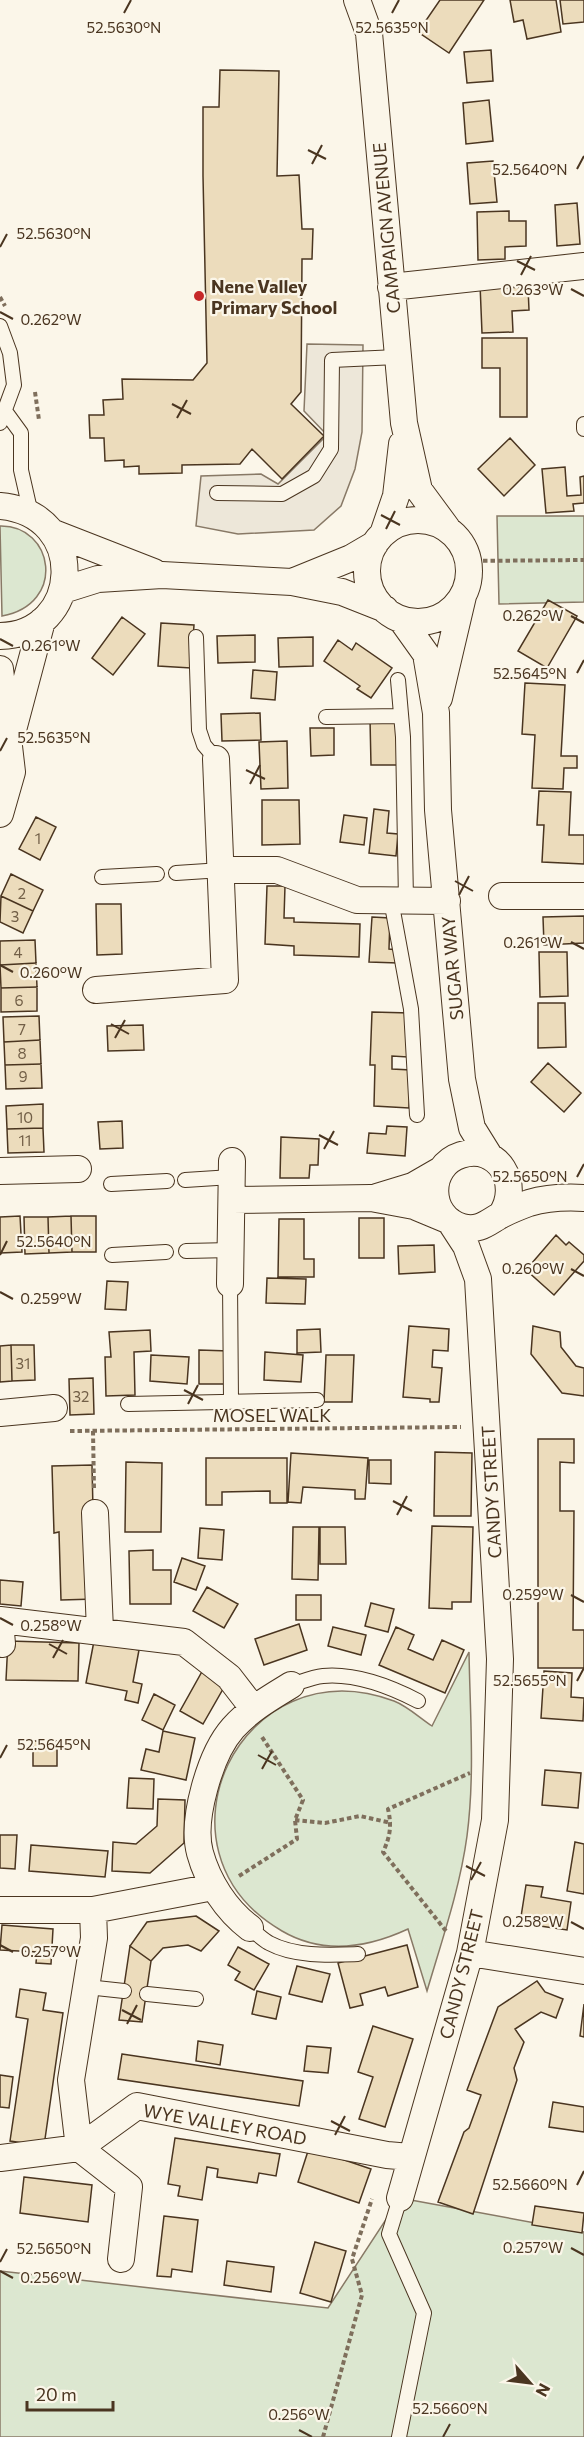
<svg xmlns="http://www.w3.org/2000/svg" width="584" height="2437" font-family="Commissioner,sans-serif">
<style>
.green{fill:#dce7d0;stroke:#887966;stroke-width:1.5}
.parking{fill:#ede7d9;stroke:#887966;stroke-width:1.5}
.building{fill:#ecdcbc;stroke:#4a3520;stroke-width:1.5}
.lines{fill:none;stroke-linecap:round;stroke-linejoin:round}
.service-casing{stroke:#4a3520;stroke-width:16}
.minor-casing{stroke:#4a3520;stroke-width:28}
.path{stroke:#7f6f5c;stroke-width:4;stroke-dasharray:4.5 3;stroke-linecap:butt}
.service{stroke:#fbf6e9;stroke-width:14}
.minor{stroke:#fbf6e9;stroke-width:26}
.ticks{fill:none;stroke:#4a3520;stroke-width:2}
.poi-dot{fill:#c62828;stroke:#fbf6e9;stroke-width:2}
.labels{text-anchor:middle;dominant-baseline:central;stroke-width:4.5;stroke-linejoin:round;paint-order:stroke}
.number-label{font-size:15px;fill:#725f47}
.street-label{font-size:18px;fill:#4a3520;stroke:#fbf6e9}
.poi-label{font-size:18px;font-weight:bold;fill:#4a3520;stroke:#fbf6e9;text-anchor:start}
.ticks-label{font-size:15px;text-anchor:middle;fill:#4a3520;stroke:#fbf6e9;stroke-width:4.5;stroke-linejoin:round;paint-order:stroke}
</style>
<rect width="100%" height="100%" fill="#fbf6e9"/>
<path class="green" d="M497,516h87v86l-85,2z
M0,526c54,-1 67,78 2,90z
M469,1652c1,61 6,123 -2,184 -7,52 -25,104 -40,155l-19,-62c-41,19 -85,26 -126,2 -140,-81 -41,-287 112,-230 13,5 26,17 38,25z
M400,2198l184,34v205h-584v-166l328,37z"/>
<path class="parking" d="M307,344l56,1 -1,87 -7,37 -14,37 -27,24 -76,4 -42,-8 5,-50 60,-2 17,10 49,-49 -23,-24z"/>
<path class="building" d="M440,0h44l-35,53 -31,-21z
M510,0h46l5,32 -34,7 -4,-19 -9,2z
M560,0h24v22l-21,2z
M491,50l2,31 -26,2 -3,-31z
M220,70l59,1 -2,105 22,-1 3,54h11l-1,30h-10l-1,133 -10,12 33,32 -42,43 -30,-30 -12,15 -58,1v8l-43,1v-8l-15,1v-7l-19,1 -1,-23h-14l-1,-23h15l-1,-15 20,-1 -1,-20 71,1 14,-17 -4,-187v-69h16z
M489,100l4,41 -27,3 -3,-41z
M493,161l4,41 -27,2 -3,-41z
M577,203l3,41 -23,2 -2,-41z
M509,211v10h17v25l-21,1v12l-27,1 -1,-48z
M480,284h19v4l29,-1 1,23 -17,1 1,21 -31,1z
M482,338h45v79h-27v-49h-18z
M510,438l25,27 -31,31 -26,-27z
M565,467l2,29 14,-1 -1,-18 4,-1v27l-11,1 1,7 -28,2 -4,-44z
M548,600l29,16 -30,52 -29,-17z
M122,617l23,17 -32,41 -21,-17z
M161,623l33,2 -3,43 -33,-2z
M255,635v27l-37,1 -1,-27z
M313,637v29l-34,1 -1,-29z
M338,640l14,10 4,-7 36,25 -21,30 -14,-9 3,-3 -36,-25z
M253,670l24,2 -2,28 -24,-2z
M525,683l40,2 -4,71h16v12h-13l-1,21 -31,-1 3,-53 -13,-1z
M260,713l1,27 -39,1 -1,-27z
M370,719h27l1,46h-27z
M310,728h24v27l-23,1z
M287,741l1,47 -27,1 -2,-47z
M539,791l32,1 -2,43h15v29l-42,-2 2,-37h-7z
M262,800h37l1,44 -38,1z
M374,809l15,2 -2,22 11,1 -2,22 -27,-3z
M344,815l23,3 -3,27 -24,-3z
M36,817l20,10 -16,33 -21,-11z
M11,874l32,16 -10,21 -32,-15z
M267,886h18l-1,32h10v4l66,2 -1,33 -65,-2v-9l-29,-2z
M1,896l32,15 -10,22 -23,-11z
M96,904h25l1,50 -25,1z
M584,916v27l-40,2 -1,-28z
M372,917l18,1 -1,31 10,1 -1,13 -29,-1z
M35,940l1,23 -36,2v-24z
M539,952h28l1,44 -28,1z
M36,963l1,24 -36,1 -1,-23z
M37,987v24l-36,1v-24z
M538,1003h27l1,44 -28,1z
M372,1012l38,1 -2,44 -16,-1v13l19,1 -2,38 -35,-2 1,-41h-5z
M39,1016l1,24 -36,2 -1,-25z
M143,1025l1,25 -36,1 -1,-25z
M40,1040l1,24 -36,1 -1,-23z
M548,1063l33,30 -17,19 -33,-30z
M41,1064l1,24 -36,1 -1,-24z
M43,1104v24l-36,1 -1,-23z
M122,1121l1,27 -23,1 -2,-27z
M387,1126l20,1 -2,29 -38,-3 2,-20 17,1z
M43,1128l1,24 -36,1 -1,-24z
M281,1137l38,2 -1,26h-8l-1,13h-29z
M20,1216l2,36 -22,1v-36z
M71,1216h25v36h-24z
M71,1216l1,36 -23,1 -1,-36z
M24,1217h24l1,36 -24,1z
M359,1218h25v40h-25z
M279,1219h25v40h10v18h-36z
M556,1235l10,10 3,-3 15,13v6l-30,34 -28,-25z
M434,1245l1,27 -36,2 -1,-28z
M267,1278l39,1 -1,25 -39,-1z
M107,1281l21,1 -2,28 -21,-1z
M409,1326l40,3 -1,22 -15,-1 -1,17 10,1 -3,34h-9v-3l-27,-2z
M533,1326l27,6 1,15 15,19 8,2v28l-22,-3 -31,-39z
M320,1329l1,23 -24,1v-23z
M150,1330l1,21 -17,1 1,43 -29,1 -1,-39h6l-2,-25z
M11,1345l1,36 -12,1v-36z
M11,1345h23l1,35 -23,1z
M199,1350l30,1 -1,33h-29z
M265,1352l38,3 -2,27 -37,-2z
M151,1355l38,2 -2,27 -37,-3z
M326,1355h28l-2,47h-28z
M93,1378l1,36 -24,1 -1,-36z
M538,1439h36v24l-14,-1v49h14l-1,119h11v38h-46z
M435,1452l37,1 -1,63h-37z
M291,1453l77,5 -3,41h-10v-9l-52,-3 -2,16 -13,-1z
M206,1458h81v45h-17v-12l-48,1v13h-16z
M369,1460h22v24l-22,-1z
M126,1462l36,1 -1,69h-36z
M92,1465l3,134 -34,1 -2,-68 -5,1 -2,-67z
M432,1526l41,1 -2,75h-19v7l-23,-1z
M293,1527h26l-1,53 -26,-1z
M320,1527h25l1,37h-26z
M200,1528l24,2 -2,30 -24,-2z
M153,1550v20h18v34h-41l-1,-53z
M182,1558l23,8 -9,24 -22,-8z
M0,1580l23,2 -2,24 -21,-2z
M207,1587l31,17 -14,24 -31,-17z
M296,1595h25v25h-25z
M371,1603l23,6 -6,23 -23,-6z
M299,1624l8,26 -43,15 -9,-26z
M333,1627l33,8 -5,20 -33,-9z
M396,1627l18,8 -6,14 25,11 9,-20 22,10 -19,43 -66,-28z
M8,1641l71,2 -1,38 -72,-1z
M94,1641l45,9 -6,32 9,2 -4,19 -13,-3 2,-9 -41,-8z
M204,1668l23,14 -24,42 -23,-13z
M544,1671l28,2 -1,24 13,1 -1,23 -42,-3z
M154,1694l21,11 -12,25 -21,-10z
M163,1731l32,7 -9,42 -45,-10 5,-21 13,3z
M33,1741h24v25h-24z
M545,1770l36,3 -3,35 -36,-3z
M129,1778l25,1 -1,30 -26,-1z
M158,1799l27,1 -1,43 -34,30 -38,-2 1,-29 23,2 21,-18z
M0,1835h17l-2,34 -15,-1z
M575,1842l9,2v50l-17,-3z
M31,1845l77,6 -3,26 -76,-6z
M526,1885l17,2 -2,10 30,5 -4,28 -47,-7z
M196,1916l23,15 -18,20 -13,-6 -25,3 -12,13 -21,-15 17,-24z
M2,1925l51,4 -2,35 -15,-1 1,-11 -37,-2z
M407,1945l11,42 -30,9 -3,-9 -25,7 3,11 -13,3 -12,-45z
M130,1946l21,15 -9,61 -23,-2z
M238,1947l31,17 -15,26 -19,-10 5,-8 -12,-7z
M297,1966l33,8 -8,28 -33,-8z
M537,1981l8,11 18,7 -7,19 -15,-6 -26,17 9,13 -10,26 3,12 -44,134 -35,-12 26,-70 5,-4 12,-33 -14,-5 31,-83z
M20,1989l26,4 -3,17 20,3 -19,133 -34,-5 18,-122 -12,-2z
M257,1991l24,6 -5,22 -24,-5z
M584,2004v33l-4,-1z
M373,2026l40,13 -28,88 -26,-8 14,-42 -15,-5z
M198,2041l25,4 -3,20 -24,-4z
M307,2046l24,2 -3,25 -24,-2z
M122,2054l181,27 -4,25 -181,-27z
M0,2075l13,2 -4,31 -9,-1z
M553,2102l31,5v25l-35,-5z
M175,2138l105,16 -4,22 -17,-3 -2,10 -40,-6 1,-8 -11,-2 -5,33 -24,-4 2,-10 -12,-2z
M309,2148l62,21 -12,34 -61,-21z
M24,2177l68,8 -4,37 -68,-9z
M535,2206l49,7 -2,20 -50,-8z
M164,2216l34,4 -6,52 -20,-3 -1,8 -14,-1z
M315,2242l31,9 -15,51 -31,-9z
M227,2261l47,6 -3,25 -47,-7z"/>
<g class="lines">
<defs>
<path id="service" d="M0,326l10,27 4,32 -14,38
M0,411h5l16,22v37l10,44
M584,424v5
M217,493l65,1 32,-18 17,-27 1,-89 65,-3
M196,637l3,93 5,15 12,14
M398,680l5,57 3,163
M326,717l75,-1
M176,873l46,-3
M102,877l55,-3
M391,900l20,109 6,106
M185,1180l47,-3
M111,1184l56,-3
M186,1251l45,-1
M112,1255l54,-3
M230,1284l1,117
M128,1404l189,-4
M291,1685c10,-3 21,-8 32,-9 33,-3 66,10 95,25
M250,1928c6,5 12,11 19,15 26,14 61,12 89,11
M87,1987l37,4
M147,1994l49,5
M399,2437l25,-124 -35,-79 11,-36"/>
<path id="minor" d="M357,0l12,33 35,390 15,67 28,38
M391,287l193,-21
M0,506c90,8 82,129 0,130
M367 571a51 51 0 1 1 102 0a51 51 0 1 1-102 0Z
M54,533l100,39
M383,534l13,-38 6,-52
M292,582l59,-24 24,-14
M63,590l35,-11 64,-4 130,7 50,10 43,17
M401,619l25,35 10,59 2,97 24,269 10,49 18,29
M0,669l12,103 -12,42
M439,698l24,-102
M13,730l29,-109
M222,870h55l80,30 90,1
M502,896h82
M96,990l129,-10 -9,-221
M0,1171l78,-2
M377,1197l36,-11 26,-15
M232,1200l139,-2 43,8 36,15
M501,1215c21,-31 -3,-72 -40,-60 -35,11 -34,62 1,72 18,5 27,-6 41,-13 8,-4 18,-8 26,-11 17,-5 38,-6 55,-5
M230,1284l2,-123
M0,1413l54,-5
M95,1513l5,117
M0,1620l184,22 45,35 24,31
M0,1621l2,23
M0,1910h93l120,-23
M250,1928c-24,-18 -42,-46 -50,-75 -9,-33 10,-99 33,-125 17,-19 37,-30 58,-43
M470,1953l114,18
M0,2158l79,-10 -8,-68 23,-142 -1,-28
M400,2198l70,-245 25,-133 5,-161 -22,-380 -12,-33 -15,-23
M121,2259l8,-72 -50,-39 58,-42 250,49 23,2"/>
</defs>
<use href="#service" class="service-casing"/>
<use href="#minor" class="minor-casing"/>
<path class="path" d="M0,297l5,9
M35,392l4,28
M468,561l116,-1
M70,1431l391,-4
M93,1431l1,58
M295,1820l30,3 35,-7 31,7
M239,1876l58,-37 -2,-19 8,-20 -41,-63
M446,1931l-63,-79c7,-15 9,-26 5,-43l82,-36
M323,2437l39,-142 -10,-36 20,-60"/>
<use href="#service" class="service"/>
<use href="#minor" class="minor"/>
</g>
<path class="ticks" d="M124,13l7,-13M392,13l7,-13M308,150l18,9M312,164l10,-19M577,169l7,-13M0,247l7,-13M517,261l18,9M521,275l10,-19M571,289l13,7M0,312l13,7M172,404l19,10M177,418l10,-18M381,515l19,10M386,529l9,-18M571,616l13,7M0,639l13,7M577,673l7,-13M0,751l7,-13M246,770l19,9M250,784l10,-19M455,881l18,10M459,895l10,-19M571,942l13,7M0,965l13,7M111,1024l18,10M115,1038l10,-18M319,1135l19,10M324,1149l10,-18M577,1177l7,-13M0,1255l7,-14M571,1269l13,7M0,1292l13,7M184,1390l19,10M188,1404l10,-19M393,1501l19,10M397,1515l10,-19M571,1595l13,7M0,1618l13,7M49,1644l18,10M53,1658l10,-18M577,1681l7,-13M258,1755l18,10M0,1758l7,-13M262,1769l10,-18M466,1866l19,10M471,1880l10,-18M571,1922l13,7M0,1945l13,7M122,2010l19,10M127,2024l10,-19M331,2121l19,10M335,2135l10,-19M577,2185l7,-14M571,2248l13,7M0,2262l7,-13M0,2271l13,7M299,2430l13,7M443,2437l7,-13"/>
<circle class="poi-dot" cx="199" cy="296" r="6"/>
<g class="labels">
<g class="number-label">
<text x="38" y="838">1</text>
<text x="22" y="893">2</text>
<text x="15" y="916">3</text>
<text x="18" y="952">4</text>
<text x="19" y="1000">6</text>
<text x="22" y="1029">7</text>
<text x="22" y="1053">8</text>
<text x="23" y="1076">9</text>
<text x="25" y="1117">10</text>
<text x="25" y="1140">11</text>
<text x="23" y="1363">31</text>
<text x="81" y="1396">32</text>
</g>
<g class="street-label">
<text transform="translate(386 228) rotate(-95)">CAMPAIGN AVENUE</text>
<text transform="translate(452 968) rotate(-95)">SUGAR WAY</text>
<text x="272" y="1415">MOSEL WALK</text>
<text transform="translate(491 1492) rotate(-93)">CANDY STREET</text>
<text transform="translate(461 1974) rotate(-76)">CANDY STREET</text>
<text transform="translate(225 2124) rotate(10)">WYE VALLEY ROAD</text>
</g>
<g class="poi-label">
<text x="211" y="286">Nene Valley<tspan x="211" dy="21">Primary School</tspan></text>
</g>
</g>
<g class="ticks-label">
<text x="124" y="33">52.5630°N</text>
<text x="392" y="33">52.5635°N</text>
<text x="530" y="175">52.5640°N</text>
<text x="54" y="239">52.5630°N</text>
<text x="533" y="295">0.263°W</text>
<text x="51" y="325">0.262°W</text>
<text x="533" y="621">0.262°W</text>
<text x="51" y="651">0.261°W</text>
<text x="530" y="679">52.5645°N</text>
<text x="54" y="743">52.5635°N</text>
<text x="533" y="948">0.261°W</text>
<text x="51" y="978">0.260°W</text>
<text x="530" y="1182">52.5650°N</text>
<text x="54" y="1247">52.5640°N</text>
<text x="533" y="1274">0.260°W</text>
<text x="51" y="1304">0.259°W</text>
<text x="533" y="1600">0.259°W</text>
<text x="51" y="1631">0.258°W</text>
<text x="530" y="1686">52.5655°N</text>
<text x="54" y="1750">52.5645°N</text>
<text x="533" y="1927">0.258°W</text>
<text x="51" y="1957">0.257°W</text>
<text x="530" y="2190">52.5660°N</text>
<text x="533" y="2253">0.257°W</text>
<text x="54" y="2254">52.5650°N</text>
<text x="51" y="2283">0.256°W</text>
<text x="450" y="2414">52.5660°N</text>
<text x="299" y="2420">0.256°W</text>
</g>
<g transform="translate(530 2383) rotate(118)" stroke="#fbf6e9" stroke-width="4.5" paint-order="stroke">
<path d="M0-4.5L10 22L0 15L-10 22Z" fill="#4a3520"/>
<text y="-9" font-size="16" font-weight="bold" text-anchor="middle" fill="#4a3520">N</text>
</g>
<path d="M27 2401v9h86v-9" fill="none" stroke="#4a3520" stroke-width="3"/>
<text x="36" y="2401" font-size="18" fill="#4a3520" stroke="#fbf6e9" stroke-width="4.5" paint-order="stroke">20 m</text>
</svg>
